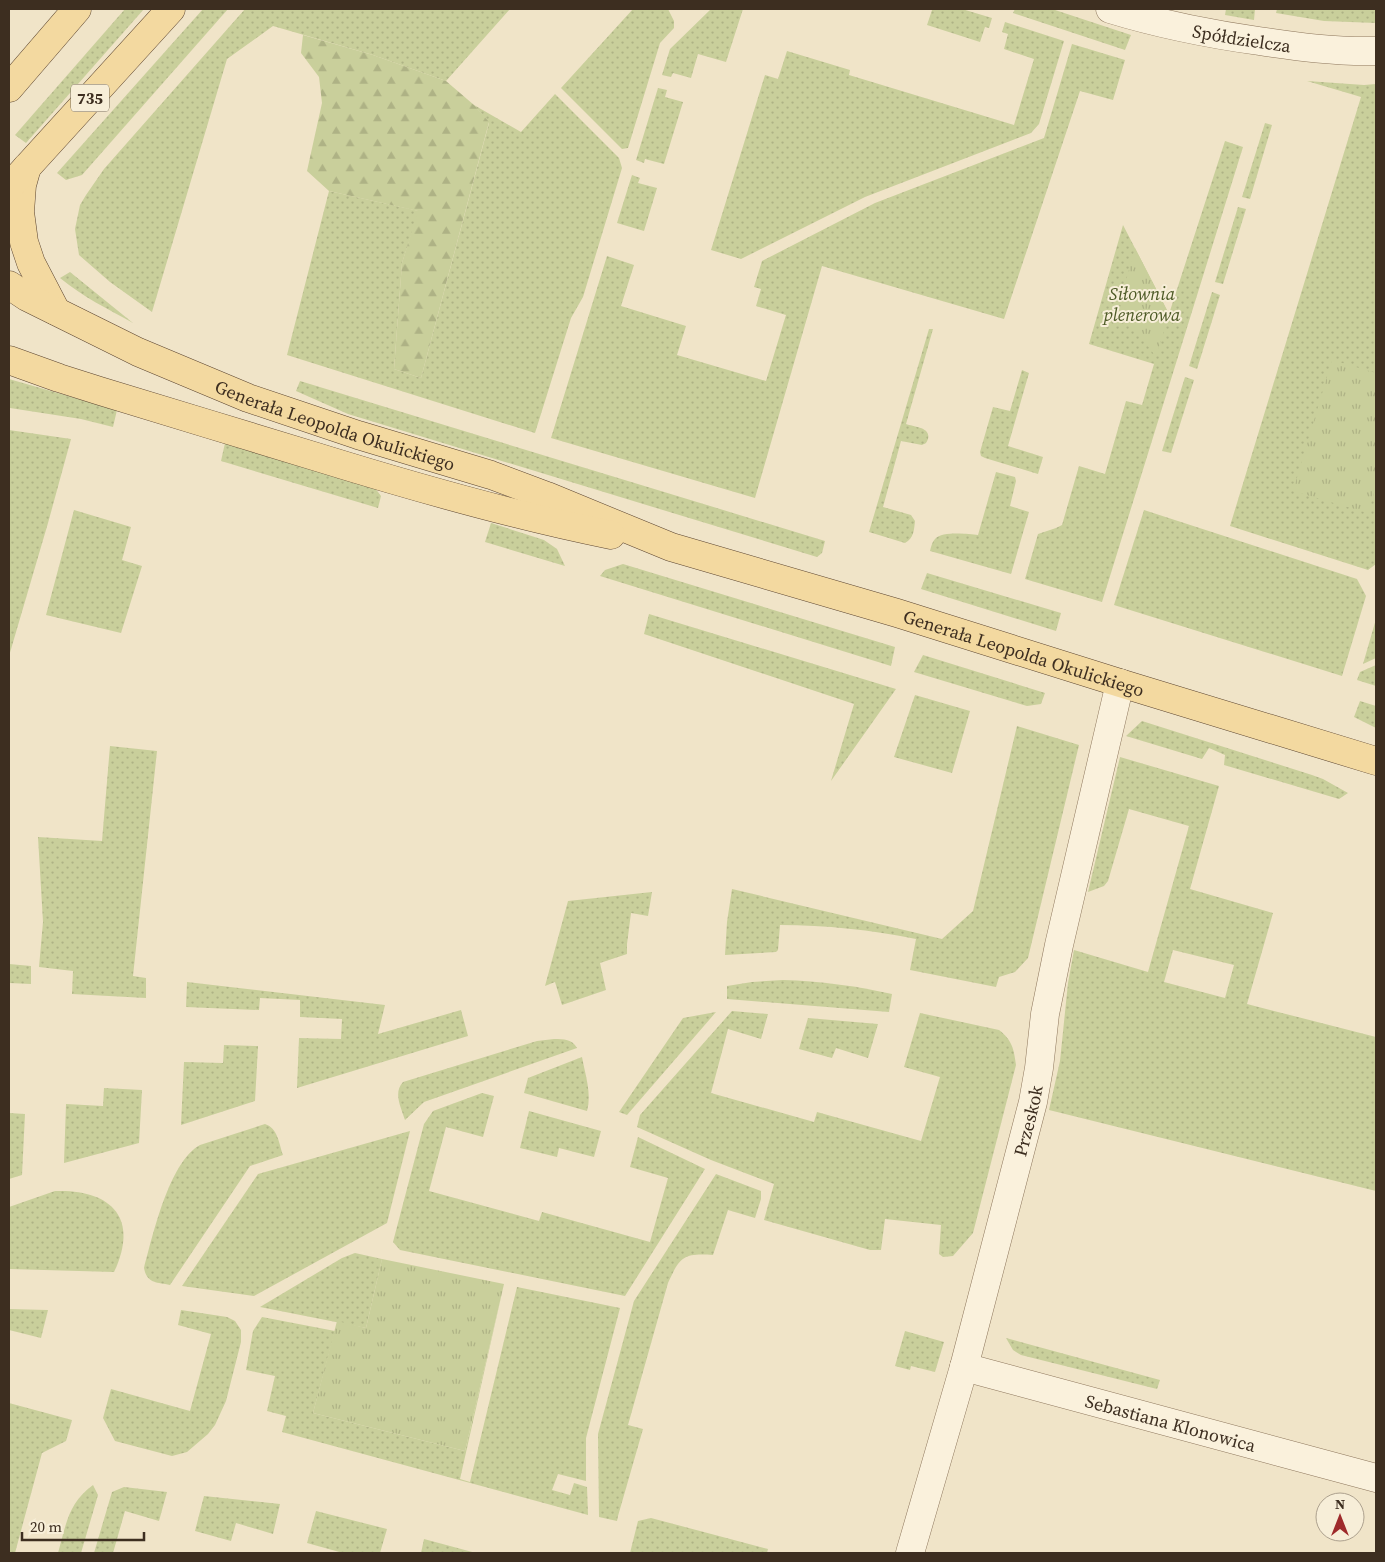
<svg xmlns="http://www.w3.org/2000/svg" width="1385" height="1562" viewBox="0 0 1385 1562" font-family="'Source Serif 4',serif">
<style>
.grass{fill:url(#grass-dots);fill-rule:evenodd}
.forest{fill:url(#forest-firs)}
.park{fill:url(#park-tufts)}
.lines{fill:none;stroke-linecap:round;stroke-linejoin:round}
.minor-casing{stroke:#8d765c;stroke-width:29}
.major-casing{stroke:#5b4430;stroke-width:29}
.minor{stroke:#faf1dc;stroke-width:28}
.major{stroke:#f3d9a0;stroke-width:28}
.labels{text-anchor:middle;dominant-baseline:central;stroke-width:4;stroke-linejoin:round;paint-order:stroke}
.shield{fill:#f7eed8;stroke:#756857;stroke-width:1}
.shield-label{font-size:16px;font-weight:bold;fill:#3d2e20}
.street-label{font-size:18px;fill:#3d2e20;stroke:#f7eed8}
.park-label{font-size:18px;font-style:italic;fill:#4d5a26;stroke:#f7eed8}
</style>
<defs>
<pattern id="grass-dots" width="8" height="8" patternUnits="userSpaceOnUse" patternTransform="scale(1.25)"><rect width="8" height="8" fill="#c9cf9b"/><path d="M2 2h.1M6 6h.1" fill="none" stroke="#aeb285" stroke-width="1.8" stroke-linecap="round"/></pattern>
<pattern id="forest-firs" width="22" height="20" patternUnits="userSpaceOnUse" patternTransform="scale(1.25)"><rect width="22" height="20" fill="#c9cf9b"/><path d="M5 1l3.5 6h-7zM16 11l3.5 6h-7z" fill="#aeb285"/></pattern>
<pattern id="park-tufts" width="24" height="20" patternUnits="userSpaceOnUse" patternTransform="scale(1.25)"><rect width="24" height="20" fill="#c9cf9b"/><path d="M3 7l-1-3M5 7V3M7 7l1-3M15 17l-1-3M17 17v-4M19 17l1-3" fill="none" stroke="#aeb285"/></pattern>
</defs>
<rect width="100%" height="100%" fill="#f0e4c8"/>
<g class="grass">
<polygon points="125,9 144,9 26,143 15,135"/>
<polygon points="203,9 228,9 82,175 66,180 57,173"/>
<polygon points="245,9 510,9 446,81 373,55 273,26 227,59 152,312 110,282 79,255 75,229 80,205 86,195 104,169"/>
<polygon points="633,9 668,9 674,21 674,28 660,43 628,148 622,149 561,88"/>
<polygon points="711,9 743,9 726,62 698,54 691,78 673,73 671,77 662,75 670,49"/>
<polygon points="930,9 962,9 992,18 989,28 985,27 980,42 927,25 932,10"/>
<polygon points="1015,9 1052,9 1131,35 1125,50 1013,13"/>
<polygon points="1226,9 1255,9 1254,20 1225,15"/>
<polygon points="1277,9 1376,9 1376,23 1324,21 1276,13"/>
<polygon points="1005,22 1064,41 1039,124 1031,133 865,197 741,259 711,250 765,75 778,79 787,51 850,70 849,75 1014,125 1034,59 1004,49 1008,34 1002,32"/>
<polygon points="1072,44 1125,60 1113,100 1080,91 1004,319 822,266 755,498 551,438 607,256 634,265 621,306 686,326 677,355 766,381 786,315 756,306 761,289 754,287 762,261 875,203 1044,138"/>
<polygon points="1307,81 1364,85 1376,84 1376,564 1368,570 1230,526 1361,97"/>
<polygon points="658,88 667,90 665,97 683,102 664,164 645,159 644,163 636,160"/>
<polygon points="555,94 619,158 622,168 583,297 571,318 535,433 287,355 329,191 419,211 402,263 394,369 421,378 489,123 474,105 521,132"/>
<polygon points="1265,123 1272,125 1250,199 1242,197"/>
<polygon points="1225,141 1243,147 1102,602 1025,579 1038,534 1056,528 1062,525 1079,466 1105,474 1126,401 1142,405 1154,364 1089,344 1123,225 1169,314"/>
<polygon points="632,175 640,178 638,183 657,188 644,231 617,223"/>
<polygon points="1238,207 1246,209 1223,284 1215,282"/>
<path d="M 70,272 L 133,323 C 108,309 83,297 60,278 Z"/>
<polygon points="1212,292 1220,295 1197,369 1189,366"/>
<path d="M 929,329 L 933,329 L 906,424 C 914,427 931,427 928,439 C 926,444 926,443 922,445 L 901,441 L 883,507 L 911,515 L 915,521 C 914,530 914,538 905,543 L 869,532 Z"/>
<polygon points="1022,370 1029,373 1008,446 1043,457 1038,474 985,458 981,456 980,452 993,407 1010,411"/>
<polygon points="1185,377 1194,380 1171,453 1162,451"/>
<polygon points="9,379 117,410 113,427 81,419 10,408 9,405"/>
<polygon points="300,381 825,541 822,553 817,557 348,414 296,391"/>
<polygon points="9,430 71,439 48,523 9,656"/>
<polygon points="225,443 375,488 381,496 378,508 221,461"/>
<path d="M 996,472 L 1015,477 L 1016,481 L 1010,506 L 1029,512 L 1011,574 L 930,551 C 931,547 932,542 935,539 C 942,531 968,534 978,535 Z"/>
<polygon points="74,510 131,527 122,560 142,566 121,633 46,615"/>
<polygon points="1144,510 1357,579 1366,596 1342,676 1114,605"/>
<polygon points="491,523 544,540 557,549 565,566 485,542"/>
<polygon points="623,564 895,647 891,666 600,576 605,570"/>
<polygon points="927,573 1061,613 1056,631 921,589"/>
<polygon points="649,614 896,689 831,781 854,704 644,634"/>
<polygon points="1376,619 1376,658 1363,664"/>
<polygon points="923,655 1045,693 1041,704 1027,706 914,672"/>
<polygon points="1376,665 1376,686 1357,680 1360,672"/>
<polygon points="915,695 970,711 952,773 894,757"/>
<polygon points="1360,701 1376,706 1376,728 1354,717"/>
<polygon points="1142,721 1312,775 1323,779 1348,793 1339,799 1224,765 1225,755 1209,748 1202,759 1126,736"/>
<path d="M 1017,726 L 1079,745 L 1028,958 L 1015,972 L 999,977 L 996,987 L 910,970 L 916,939 C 871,930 826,925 780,925 L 778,950 L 776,952 L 725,955 L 727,922 L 732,889 L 942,939 L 973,911 Z"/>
<polygon points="110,746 157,751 133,976 146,978 146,998 72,994 73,971 39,967 43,922 38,837 102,841"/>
<path d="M 1120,757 L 1219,786 L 1190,889 L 1273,913 L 1247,1004 L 1376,1037 L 1376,1191 L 1049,1110 L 1060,1061 L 1068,983 L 1074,950 L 1148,972 L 1189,826 L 1129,809 L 1108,881 L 1104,886 L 1088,892 ZM 1173,950 L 1234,965 L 1225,998 L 1164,982 Z"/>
<polygon points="652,892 648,916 631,913 627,944 627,954 600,963 606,990 562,1005 555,982 545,986 568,901"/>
<polygon points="9,964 31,966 31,984 9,983"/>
<path d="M 783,980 C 820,981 856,986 892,994 L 889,1012 L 727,999 L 727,986 L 752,982 Z"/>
<polygon points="187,982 385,1005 378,1034 461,1010 468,1036 297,1088 299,1038 341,1039 342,1019 300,1017 300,1000 260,998 259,1010 186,1007"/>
<path d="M 732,1011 L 768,1014 L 761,1039 L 728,1029 L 711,1093 L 814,1122 L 817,1112 L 921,1141 L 940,1077 L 904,1067 L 920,1013 L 999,1030 C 1012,1040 1014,1049 1016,1065 L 973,1233 L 953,1256 L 943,1257 L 939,1254 L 941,1225 L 885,1219 L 881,1250 L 870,1250 L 764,1220 L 774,1184 L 711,1160 L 637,1127 L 640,1115 Z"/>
<polygon points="716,1012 627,1115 619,1112 683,1018"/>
<polygon points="808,1018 878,1024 868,1058 836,1048 832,1058 799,1049"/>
<path d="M 554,1039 C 564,1039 572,1039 577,1048 L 424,1102 L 405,1120 C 401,1107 393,1093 403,1082 L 537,1041 Z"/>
<polygon points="224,1045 258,1046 255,1101 181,1125 184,1062 223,1063"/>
<path d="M 582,1057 C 585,1074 592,1094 587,1111 L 524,1093 L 528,1078 Z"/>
<polygon points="104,1088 142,1090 139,1143 64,1163 66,1104 103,1106"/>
<polygon points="482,1093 494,1096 483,1137 446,1127 429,1191 539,1221 542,1212 650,1242 668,1178 630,1167 638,1137 705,1169 625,1296 400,1250 393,1242 424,1124 433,1111"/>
<polygon points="529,1111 601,1131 594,1157 559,1148 557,1157 520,1148"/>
<polygon points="9,1113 25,1114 22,1175 9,1179"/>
<path d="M 265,1124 C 278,1128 279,1144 283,1155 L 250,1166 L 170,1285 C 157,1282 147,1284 144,1268 C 153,1235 169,1162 200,1145 Z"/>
<polygon points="410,1131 387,1223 254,1296 182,1286 258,1174"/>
<path d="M 716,1174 L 761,1191 L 761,1199 L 755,1218 L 728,1210 L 713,1255 C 683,1253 680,1257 668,1283 L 628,1425 L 643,1429 L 618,1516 L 617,1521 L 599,1517 L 598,1434 L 634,1301 Z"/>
<path d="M 55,1191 C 110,1189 140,1217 114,1272 L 9,1269 L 9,1207 Z"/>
<polygon points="355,1253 382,1259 366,1328 260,1307 342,1258"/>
<polygon points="504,1284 460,1479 470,1482 517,1287 620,1308 586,1438 586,1481 558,1474 552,1490 570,1495 574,1483 587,1487 588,1515 282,1432 286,1416 267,1411 275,1376 246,1370 253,1331 262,1317 335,1331 313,1413 465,1451"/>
<polygon points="9,1309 48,1310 41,1338 9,1330"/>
<polygon points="181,1310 227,1317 235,1321 241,1330 241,1342 226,1401 215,1425 208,1434 187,1452 172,1456 115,1441 103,1418 111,1389 190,1411 211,1334 178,1325"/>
<polygon points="905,1331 944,1342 935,1372 911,1366 910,1370 895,1366"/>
<polygon points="1006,1338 1160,1380 1157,1389 1021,1355 1013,1350"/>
<polygon points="9,1403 72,1420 66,1441 42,1453 15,1553 9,1553"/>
<path d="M 93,1485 L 98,1495 L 81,1553 L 58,1553 C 66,1525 68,1503 93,1485 Z"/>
<polygon points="124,1487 167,1492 159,1521 125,1511 113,1553 94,1553 112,1492"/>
<polygon points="204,1496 280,1504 273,1534 236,1523 231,1541 195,1531"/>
<polygon points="316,1511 387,1529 380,1553 343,1553 307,1543"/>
<polygon points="651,1518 768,1549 767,1553 630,1553 638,1521"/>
<polygon points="424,1539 476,1553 421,1553"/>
</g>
<polygon class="forest" points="303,35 373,55 446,81 474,105 489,122 421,378 394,369 402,263 418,211 329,191 307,171 322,103 319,77 301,53"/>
<g class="park">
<polygon points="1135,248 1169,314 1156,357 1119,306"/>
<polygon points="1332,360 1376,373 1376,486 1368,513 1293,491"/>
<polygon points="382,1259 504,1284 465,1451 313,1413 337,1321 366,1328"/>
</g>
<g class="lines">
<defs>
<g id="minor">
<path id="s1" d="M 1110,9 C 1159,24 1209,34 1259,41 C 1299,47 1336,52 1376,51"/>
<path id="s2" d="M 964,1367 L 1376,1478"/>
<path id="s3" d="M 910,1553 L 964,1367 L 1033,1102 L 1039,1068 L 1045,1014 L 1059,945 L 1120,683"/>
</g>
<g id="major">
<polyline points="9,88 77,9"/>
<polyline points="27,167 22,185 20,212 24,242 31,263 56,311"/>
<polyline points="9,187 171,9"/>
<path id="s4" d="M 9,285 L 27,297 L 138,352 L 248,398 L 358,435 L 491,475 L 547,496 L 671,547 L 897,613 L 1120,683 L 1376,761"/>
<path d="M 9,360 L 59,378 L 100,391 C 172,413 245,435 317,457 C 414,487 511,515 611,535"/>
</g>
</defs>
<use href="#minor" class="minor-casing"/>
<use href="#major" class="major-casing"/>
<use href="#minor" class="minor"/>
<use href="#major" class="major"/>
</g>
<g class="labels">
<rect class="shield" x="71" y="84.5" width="38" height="27" rx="4"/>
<g class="shield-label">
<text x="90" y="98">735</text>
</g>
<g class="street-label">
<text stroke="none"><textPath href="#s1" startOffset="135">Spółdzielcza</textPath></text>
<text stroke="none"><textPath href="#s4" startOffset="356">Generała Leopolda Okulickiego</textPath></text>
<text stroke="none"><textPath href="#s4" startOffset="1082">Generała Leopolda Okulickiego</textPath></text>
<text stroke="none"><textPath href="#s3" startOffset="448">Przeskok</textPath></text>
<text stroke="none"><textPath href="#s2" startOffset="214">Sebastiana Klonowica</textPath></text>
</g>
<g class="park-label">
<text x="1142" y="293">Siłownia<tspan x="1142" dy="21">plenerowa</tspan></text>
</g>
</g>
<rect width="1385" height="1562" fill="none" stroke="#3d2e20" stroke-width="20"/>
<g transform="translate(1340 1517)"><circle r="24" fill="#f7eed8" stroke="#ada18e"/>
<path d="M0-4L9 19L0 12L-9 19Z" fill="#9e2a2b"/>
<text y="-8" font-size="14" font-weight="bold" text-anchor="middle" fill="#3d2e20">N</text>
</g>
<path d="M22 1532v8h122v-8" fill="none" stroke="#3d2e20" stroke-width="2.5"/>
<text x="30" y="1532" font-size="15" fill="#3d2e20" stroke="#f7eed8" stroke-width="4" paint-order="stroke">20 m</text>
</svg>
